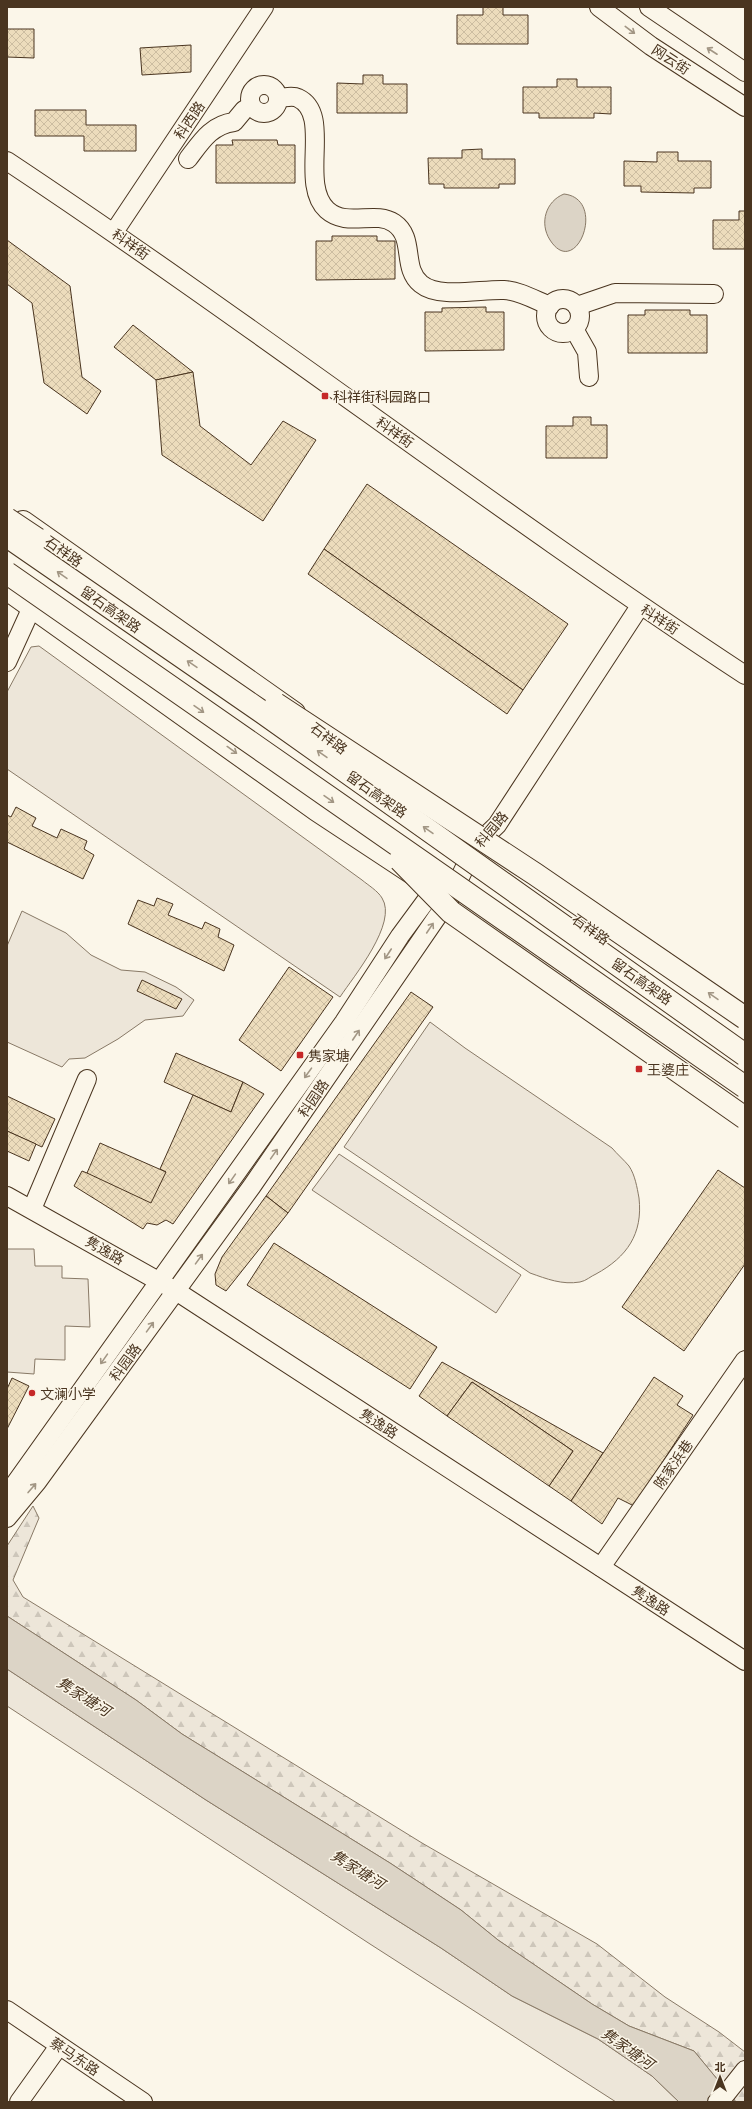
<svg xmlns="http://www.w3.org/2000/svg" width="752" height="2109" viewBox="0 0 752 2109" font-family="'Open Sans','Noto Sans SC',sans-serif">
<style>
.green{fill:#ede6d9;stroke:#887966}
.forest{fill:url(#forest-firs);stroke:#887966}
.water{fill:#dcd4c6;stroke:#887966}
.building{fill:url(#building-cross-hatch);stroke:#4a3520}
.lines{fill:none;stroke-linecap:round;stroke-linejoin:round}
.minor-casing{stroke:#4a3520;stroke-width:20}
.major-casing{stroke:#4a3520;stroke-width:24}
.minor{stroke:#fbf6e9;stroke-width:18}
.major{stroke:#fbf6e9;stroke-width:22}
.highway-bridge-casing{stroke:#4a3520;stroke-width:24;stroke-linecap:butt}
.highway-bridge{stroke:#fbf6e9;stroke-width:22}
.oneway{stroke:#a29684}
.poi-dot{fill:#c62828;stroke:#fbf6e9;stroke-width:1.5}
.labels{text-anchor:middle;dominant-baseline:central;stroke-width:3;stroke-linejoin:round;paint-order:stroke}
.street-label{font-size:14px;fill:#4a3520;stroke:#fbf6e9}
.poi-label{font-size:14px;fill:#4a3520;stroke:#fbf6e9;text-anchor:start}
.water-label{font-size:15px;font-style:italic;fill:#4a3520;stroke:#fbf6e9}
</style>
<defs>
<pattern id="forest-firs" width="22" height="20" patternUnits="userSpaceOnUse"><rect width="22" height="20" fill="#ede6d9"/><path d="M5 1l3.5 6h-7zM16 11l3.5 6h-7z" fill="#cdc6ba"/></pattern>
<pattern id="building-cross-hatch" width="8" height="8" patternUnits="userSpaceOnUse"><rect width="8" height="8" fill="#ecdcbc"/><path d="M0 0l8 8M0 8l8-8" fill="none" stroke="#ccbda1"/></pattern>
</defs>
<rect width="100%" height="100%" fill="#fbf6e9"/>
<g class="green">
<path d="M 39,646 L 362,880 C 368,885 378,891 382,898 C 398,923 354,976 340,997 L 7,769 L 7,692 L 31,647 Z"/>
<polygon points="22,911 66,933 91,955 121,970 145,972 176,987 194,1000 183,1016 145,1020 118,1039 85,1058 69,1059 62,1067 7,1042 7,946"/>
<path d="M 430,1022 L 465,1048 L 612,1148 C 617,1154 624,1160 629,1166 C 635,1175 637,1187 639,1198 C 643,1234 627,1257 596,1274 C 591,1276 586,1281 580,1282 C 562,1285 547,1279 530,1273 L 344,1147 Z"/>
<polygon points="339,1154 521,1275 496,1313 312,1190"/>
<polygon points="7,1249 34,1249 35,1266 62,1266 62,1278 88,1279 90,1327 65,1326 65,1360 35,1359 34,1374 7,1372"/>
<polygon points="7,1669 206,1800 441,1948 512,1996 598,2039 652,2076 679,2102 616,2102 370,1944 7,1706"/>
</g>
<polygon class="forest" points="33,1506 39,1518 13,1580 23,1597 422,1843 597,1944 665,1997 719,2032 745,2052 745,2102 736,2102 694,2051 629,2026 592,2004 498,1940 461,1910 390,1863 182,1734 136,1700 7,1616 7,1546"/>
<g class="water">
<path d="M 564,194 C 608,199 576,281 550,240 C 539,223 546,201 564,194 Z"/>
<polygon points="7,1616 136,1700 182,1734 390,1863 461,1910 498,1940 592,2004 629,2026 694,2051 736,2102 679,2102 652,2076 598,2039 512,1996 441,1948 206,1800 7,1669"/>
</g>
<g class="building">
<polygon points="483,7 503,7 503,15 528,15 528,44 457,44 457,15 483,15"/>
<polygon points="7,29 34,29 34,58 7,57"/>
<polygon points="191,45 191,72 142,75 140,48"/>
<polygon points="363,75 383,75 383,84 407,84 407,113 337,113 337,83 363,84"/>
<polygon points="557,79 577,79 577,87 611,87 611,114 594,113 594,118 539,118 539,113 523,113 523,87 557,87"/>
<polygon points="35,110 86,110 86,125 136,125 136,151 84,151 84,136 35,136"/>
<polygon points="232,140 277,140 278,145 295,145 295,183 216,183 216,145 233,145"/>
<polygon points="482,149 482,159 515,159 515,184 499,184 499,188 444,188 444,184 429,184 428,158 462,158 462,150"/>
<polygon points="657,152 678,152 678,161 711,161 711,188 694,188 694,193 641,192 641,186 624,186 624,161 657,162"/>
<polygon points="739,211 745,211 745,249 713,249 713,220 739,220"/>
<polygon points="332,236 377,236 377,241 395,241 395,279 316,280 316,241 332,241"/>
<polygon points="7,240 70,286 82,377 101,391 87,414 44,383 32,303 7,284"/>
<polygon points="486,307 486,312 504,312 504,350 425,351 425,312 442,312 442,308"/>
<polygon points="645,310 690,310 690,315 707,315 707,353 628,353 628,315 645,315"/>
<polygon points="133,325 193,372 156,380 114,347"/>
<polygon points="193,372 200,426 251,465 283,421 316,440 263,521 162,455 156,380"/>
<polygon points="573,417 591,417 591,425 607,425 607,458 546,458 546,426 573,426"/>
<polygon points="367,484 568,624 523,690 324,549"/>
<polygon points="324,549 523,690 507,714 308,574"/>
<polygon points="16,807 36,818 32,826 57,838 61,829 87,841 84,849 94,855 83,879 7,842 7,815 11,817"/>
<polygon points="157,898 173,904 168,915 202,929 205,922 220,929 218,937 234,945 224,971 128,924 138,900 154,906"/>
<polygon points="289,967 333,997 281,1071 239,1040"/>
<polygon points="142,980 182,999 176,1009 137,991"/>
<polygon points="411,992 433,1007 288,1213 266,1196"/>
<polygon points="176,1053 243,1082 231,1112 164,1082"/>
<polygon points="243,1082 264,1094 173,1224 166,1220 157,1225 147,1223 143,1229 74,1186 82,1171 87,1173 166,1172 160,1169 193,1095 231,1112"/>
<polygon points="7,1096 55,1119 42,1147 7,1131"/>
<polygon points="7,1131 36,1144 29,1161 7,1151"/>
<polygon points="100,1143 166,1172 151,1203 87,1173"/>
<polygon points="718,1170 745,1188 745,1264 684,1351 622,1307"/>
<polygon points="266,1196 288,1213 226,1291 216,1285 215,1274 222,1257"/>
<polygon points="274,1243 437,1347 410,1389 247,1285"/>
<polygon points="442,1362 603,1453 571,1501 549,1486 573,1451 472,1382 447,1416 419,1396"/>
<polygon points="654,1377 683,1396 677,1405 693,1415 634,1506 618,1498 602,1524 571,1501"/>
<polygon points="12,1378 29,1386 7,1429 7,1389"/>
<polygon points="472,1382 573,1451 549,1486 447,1416"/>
</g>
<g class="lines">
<defs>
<g id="minor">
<polyline points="599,7 651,46 745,107"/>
<polyline points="649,7 745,72"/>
<circle cx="264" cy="99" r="14"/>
<path d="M 278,98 C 284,98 292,95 298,98 C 333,114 298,183 327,210 C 347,228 375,210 394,223 C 416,238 401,268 421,284 C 439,299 481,289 504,290 C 520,291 535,300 550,306"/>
<path d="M 188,159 C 201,142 211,125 234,122 L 244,110 L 251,106"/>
<path d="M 7,161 C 257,327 494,510 745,675"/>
<polyline points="114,232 264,7"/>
<circle cx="563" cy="316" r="17"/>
<polyline points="577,306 615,293 714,294"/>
<polyline points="574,329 587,352 589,377"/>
<polyline points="7,662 32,607"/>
<polyline points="7,1196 176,1291 745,1661"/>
<polyline points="32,1209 87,1079"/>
<polyline points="7,1495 344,1022 400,936 439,883"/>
<polyline points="7,1518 37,1482 252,1186 450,898 475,846 497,825 640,606"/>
<polyline points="601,1567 745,1360"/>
<polyline points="7,2010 143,2102"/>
<polyline points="19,2102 59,2046"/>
<polyline points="717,2102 726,2094 745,2070"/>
</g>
<g id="major">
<polyline points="23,522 294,713"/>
<polyline points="7,589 317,810 414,874"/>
<polyline points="473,845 745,1039"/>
<polyline points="579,988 745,1103"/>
</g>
</defs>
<use href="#minor" class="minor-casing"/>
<use href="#major" class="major-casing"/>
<use href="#minor" class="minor"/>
<use href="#major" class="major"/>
<defs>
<g id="highway-bridge">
<polyline points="7,519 37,539"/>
<polyline points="7,536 262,712 745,1055"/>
<polyline points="7,573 745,1087"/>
<polyline points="276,704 535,874 745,1018"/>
<polyline points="400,860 451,912 745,1118"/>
</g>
</defs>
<use href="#highway-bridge" class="highway-bridge-casing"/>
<use href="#highway-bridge" class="highway-bridge"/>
</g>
<defs><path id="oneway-shaft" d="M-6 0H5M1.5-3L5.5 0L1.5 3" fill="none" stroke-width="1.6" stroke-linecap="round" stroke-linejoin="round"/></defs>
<g class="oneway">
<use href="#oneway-shaft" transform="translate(630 30) rotate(37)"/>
<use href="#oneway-shaft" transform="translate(712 51) rotate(-147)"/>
<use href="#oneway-shaft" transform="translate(62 575) rotate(-145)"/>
<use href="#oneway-shaft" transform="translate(192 664) rotate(-146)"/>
<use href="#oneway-shaft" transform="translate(199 709) rotate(35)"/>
<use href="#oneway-shaft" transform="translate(232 750) rotate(36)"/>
<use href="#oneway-shaft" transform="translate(322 754) rotate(-145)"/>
<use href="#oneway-shaft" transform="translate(329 799) rotate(35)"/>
<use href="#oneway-shaft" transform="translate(428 830) rotate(-145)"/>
<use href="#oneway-shaft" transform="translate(430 928) rotate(-56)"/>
<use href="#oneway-shaft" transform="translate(388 954) rotate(123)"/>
<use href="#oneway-shaft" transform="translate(713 996) rotate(-145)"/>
<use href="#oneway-shaft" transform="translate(356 1035) rotate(-56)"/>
<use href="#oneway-shaft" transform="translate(308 1073) rotate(126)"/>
<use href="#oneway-shaft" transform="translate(274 1154) rotate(-55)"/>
<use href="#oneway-shaft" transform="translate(232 1179) rotate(125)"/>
<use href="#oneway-shaft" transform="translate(199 1259) rotate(-54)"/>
<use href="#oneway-shaft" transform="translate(150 1327) rotate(-54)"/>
<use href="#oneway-shaft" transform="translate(104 1359) rotate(125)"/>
<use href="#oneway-shaft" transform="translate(32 1488) rotate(-49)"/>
</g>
<g class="poi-dot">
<rect x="321" y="392" width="8" height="8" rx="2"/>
<rect x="296" y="1051" width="8" height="8" rx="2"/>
<rect x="635" y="1065" width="8" height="8" rx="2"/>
<circle cx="32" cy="1393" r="4"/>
</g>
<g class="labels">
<g class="street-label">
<text transform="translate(671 59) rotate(33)">网云街</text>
<text transform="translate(189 120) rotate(-56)">科西路</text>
<text transform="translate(131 244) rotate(35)">科祥街</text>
<text transform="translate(395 432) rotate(35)">科祥街</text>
<text transform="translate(64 551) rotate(35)">石祥路</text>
<text transform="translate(111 609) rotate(35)">留石高架路</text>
<text transform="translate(660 619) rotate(33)">科祥街</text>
<text transform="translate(329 738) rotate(37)">石祥路</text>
<text transform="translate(377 794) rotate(35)">留石高架路</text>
<text transform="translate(491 829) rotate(-50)">科园路</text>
<text transform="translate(591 929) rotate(35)">石祥路</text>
<text transform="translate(642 981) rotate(35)">留石高架路</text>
<text transform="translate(313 1098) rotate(-56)">科园路</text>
<text transform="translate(105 1250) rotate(30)">隽逸路</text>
<text transform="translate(125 1362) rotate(-54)">科园路</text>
<text transform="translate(379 1423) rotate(33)">隽逸路</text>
<text transform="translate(673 1464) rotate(-55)">陈家浜巷</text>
<text transform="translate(651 1600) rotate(33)">隽逸路</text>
<text transform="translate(75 2056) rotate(34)">蔡马东路</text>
</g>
<g class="poi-label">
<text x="333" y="396">科祥街科园路口</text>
<text x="308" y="1055">隽家塘</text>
<text x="647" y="1069">王婆庄</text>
<text x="40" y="1393">文澜小学</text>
</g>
<g class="water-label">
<text transform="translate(84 1696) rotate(32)">隽家塘河</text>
<text transform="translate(358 1869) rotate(32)">隽家塘河</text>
<text transform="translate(628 2048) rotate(35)">隽家塘河</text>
</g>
</g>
<rect width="752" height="2109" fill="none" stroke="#4a3520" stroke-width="16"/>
<g transform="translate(720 2077)" stroke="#fbf6e9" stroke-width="3" paint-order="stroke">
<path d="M0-3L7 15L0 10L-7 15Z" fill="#4a3520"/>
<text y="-6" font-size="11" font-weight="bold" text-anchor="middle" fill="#4a3520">北</text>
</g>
</svg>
